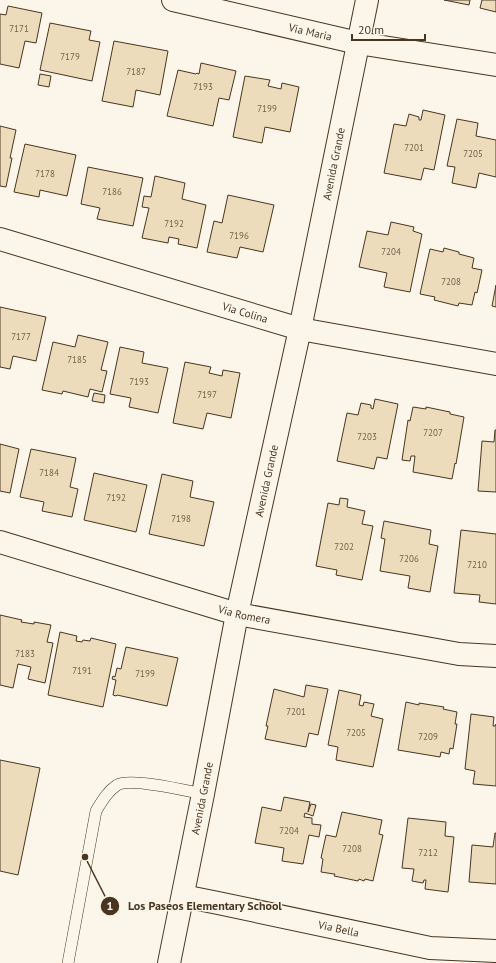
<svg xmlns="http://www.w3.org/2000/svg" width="496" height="963" viewBox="0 0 496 963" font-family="'PT Sans',sans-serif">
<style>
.building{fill:#ecdcbc;stroke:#4a3520}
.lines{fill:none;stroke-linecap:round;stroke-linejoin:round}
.lane-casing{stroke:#4a3520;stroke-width:12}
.street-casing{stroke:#4a3520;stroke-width:24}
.lane{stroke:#fbf6e9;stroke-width:11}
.street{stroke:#fbf6e9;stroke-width:22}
.labels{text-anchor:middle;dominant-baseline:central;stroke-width:3;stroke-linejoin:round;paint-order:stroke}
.number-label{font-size:9px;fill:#725f47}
.street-label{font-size:11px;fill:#4a3520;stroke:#fbf6e9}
.leader{fill:none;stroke:#4a3520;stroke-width:1.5}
.callout-dot{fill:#4a3520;stroke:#fbf6e9;stroke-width:1.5}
.mark-label{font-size:12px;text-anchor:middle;font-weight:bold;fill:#fff}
.callout-label{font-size:12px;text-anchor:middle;font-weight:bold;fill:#4a3520;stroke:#fbf6e9;stroke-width:3;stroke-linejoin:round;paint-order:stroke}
</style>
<rect width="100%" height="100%" fill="#fbf6e9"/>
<g class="building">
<polygon points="444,0 470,0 469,5"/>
<polygon points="482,0 496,0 496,12 480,8"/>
<polygon points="8,6 42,13 36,43 25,41 19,68 0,64 0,14 6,15"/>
<polygon points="50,23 91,31 89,40 100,42 92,81 40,70"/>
<polygon points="114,41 168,51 160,95 136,90 133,107 102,101"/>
<polygon points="201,63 236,71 229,100 219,98 213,126 167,116 178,70 196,74 197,73 199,74"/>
<polygon points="40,74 51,76 49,87 38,85"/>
<polygon points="245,76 270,80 268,86 281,89 282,83 299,87 290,132 265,127 262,143 233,137"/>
<polygon points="423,110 445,115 434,170 424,168 421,180 384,173 394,124 406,126 409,114 419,117 419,120 421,120"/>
<polygon points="457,119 478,123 476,136 496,140 496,177 479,173 476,188 452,183 455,167 447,166"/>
<polygon points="0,126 16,130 10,158 12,158 6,187 0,186"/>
<polygon points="25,144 76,155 67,196 40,190 39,197 14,192"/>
<polygon points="88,167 143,178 133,226 97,219 100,208 81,204"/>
<polygon points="155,176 185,183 182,199 206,205 197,248 178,244 179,239 169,237 168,243 142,238 149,208 142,207 144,196 151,197"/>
<polygon points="228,195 274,205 263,252 240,247 237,258 207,252 214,221 222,223"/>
<polygon points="391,222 414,227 413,231 422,234 410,292 384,287 387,273 359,267 367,231 388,235"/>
<polygon points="444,248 459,252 459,254 474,258 472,268 482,270 477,293 475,292 472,305 459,303 458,306 434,300 435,297 420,294 430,249 443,252"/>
<polygon points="496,285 496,307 492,306"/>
<polygon points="0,307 46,317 36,361 13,356 10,369 0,367"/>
<polygon points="78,335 108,342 101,370 107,371 102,392 90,389 88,397 63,391 62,394 42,390 53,342 75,347"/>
<polygon points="120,347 144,352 142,363 168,368 158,413 129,407 131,398 110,394"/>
<polygon points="185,362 211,367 209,373 222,376 223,370 240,373 231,418 207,413 203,429 173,423"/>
<polygon points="94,393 105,395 104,403 92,401"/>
<polygon points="375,399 398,404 387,459 377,457 374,469 337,461 347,413 358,415 361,403 371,405 371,408 373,409"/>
<polygon points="413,407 426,409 426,407 450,412 450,414 464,417 456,464 455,463 452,479 413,472 415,456 411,456 410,461 402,460 408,420 410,421"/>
<polygon points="495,430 496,430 496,492 478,491 482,441 494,442"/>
<polygon points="0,444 19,449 10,493 0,491"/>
<polygon points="31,449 76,458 70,487 78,489 72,517 42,511 44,502 20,497"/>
<polygon points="94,473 147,485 136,532 84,520"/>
<polygon points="162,474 193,481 190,497 214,502 204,546 149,534"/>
<polygon points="340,498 348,499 347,507 365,511 362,524 373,526 362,580 336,575 337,570 316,566 328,503 339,505"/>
<polygon points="384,521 431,530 429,544 438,546 430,592 408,588 410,576 380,571 385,539 381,538"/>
<polygon points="461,530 496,534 496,604 479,602 480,595 454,593"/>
<polygon points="0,615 22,620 21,622 34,624 34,622 51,625 47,642 53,643 45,683 28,679 31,667 18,664 13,688 0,685"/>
<polygon points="60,632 77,636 76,641 82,642 83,640 90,641 91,638 116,644 103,707 48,695"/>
<polygon points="126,647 178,658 167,706 117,695 116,696 113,695 116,680 112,679 113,676 115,677 117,668 121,669"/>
<polygon points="306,685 328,689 318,735 309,733 306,747 265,739 268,726 266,726 274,689 304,697"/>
<polygon points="339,690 361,695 359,705 363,706 364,702 374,704 371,716 383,719 373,767 336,760 338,747 328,745"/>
<polygon points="406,702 419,705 419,703 444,707 443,709 457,712 455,724 457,724 453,749 450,748 449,754 441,752 440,757 398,750"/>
<polygon points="471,714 494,717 493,726 495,726 496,724 496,786 473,784 475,771 465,769"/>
<polygon points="0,760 40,768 18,875 0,871"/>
<polygon points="284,797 310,802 308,812 311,804 316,805 313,816 305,813 304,817 312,818 312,824 321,825 319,837 309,835 303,864 282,861 284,848 255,843 262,807 281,811"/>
<polygon points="342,812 382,820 379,834 383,835 373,881 365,879 364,881 359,879 358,881 334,876 335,874 334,874 321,872 323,859 321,858 326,835 336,837"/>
<polygon points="408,818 446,822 445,836 454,837 448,892 425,889 426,880 424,880 423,883 412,881 414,869 402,868"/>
<polygon points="495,833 496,833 496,884 469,882 472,845 493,847"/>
</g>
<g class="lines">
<defs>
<path id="lane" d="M 68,963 L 96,811 C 102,801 107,792 117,785 C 130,777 188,791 203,794"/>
<g id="street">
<path id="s1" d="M 173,0 L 358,43 L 496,65"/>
<path id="s2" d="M 0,239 L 300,329 L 496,364"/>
<path id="s3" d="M 0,542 L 237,614 L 459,654 L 496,656"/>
<path id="s4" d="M 183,896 L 218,903 L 430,948 L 496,951"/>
<path id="s5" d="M 169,963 L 203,794 L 237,614 L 300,329 L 367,0"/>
</g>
</defs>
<use href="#lane" class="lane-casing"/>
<use href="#street" class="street-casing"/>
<use href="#lane" class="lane"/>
<use href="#street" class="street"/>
</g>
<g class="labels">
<g class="number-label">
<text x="19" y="28">7171</text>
<text x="70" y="56">7179</text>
<text x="136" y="71">7187</text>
<text x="203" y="86">7193</text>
<text x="267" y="108">7199</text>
<text x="414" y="147">7201</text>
<text x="473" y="153">7205</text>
<text x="45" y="173">7178</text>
<text x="112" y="191">7186</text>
<text x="174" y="223">7192</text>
<text x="239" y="235">7196</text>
<text x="391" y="251">7204</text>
<text x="451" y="281">7208</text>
<text x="21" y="336">7177</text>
<text x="77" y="359">7185</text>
<text x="139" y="381">7193</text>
<text x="207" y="394">7197</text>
<text x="433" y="432">7207</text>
<text x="367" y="436">7203</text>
<text x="49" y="472">7184</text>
<text x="116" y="497">7192</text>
<text x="181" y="518">7198</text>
<text x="344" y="546">7202</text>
<text x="409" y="558">7206</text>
<text x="477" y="564">7210</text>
<text x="25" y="653">7183</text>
<text x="82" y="670">7191</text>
<text x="145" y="673">7199</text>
<text x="296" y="711">7201</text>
<text x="356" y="732">7205</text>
<text x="428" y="736">7209</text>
<text x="289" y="830">7204</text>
<text x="352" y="848">7208</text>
<text x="428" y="852">7212</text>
</g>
<g class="street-label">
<text stroke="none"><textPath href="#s1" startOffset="141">Via Maria</textPath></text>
<text stroke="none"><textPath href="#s5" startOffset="816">Avenida Grande</textPath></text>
<text stroke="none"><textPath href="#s2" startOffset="256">Via Colina</textPath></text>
<text stroke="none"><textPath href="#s5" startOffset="492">Avenida Grande</textPath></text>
<text stroke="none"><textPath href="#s3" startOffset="255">Via Romera</textPath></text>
<text stroke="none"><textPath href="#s5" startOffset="168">Avenida Grande</textPath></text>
<text stroke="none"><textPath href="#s4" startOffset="159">Via Bella</textPath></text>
</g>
</g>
<path class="leader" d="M85 857L110 906"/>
<g class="callout-dot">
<circle cx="85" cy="857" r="4"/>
<circle cx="110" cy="906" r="10"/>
</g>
<g class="mark-label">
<text x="110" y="910">1</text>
</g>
<g class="callout-label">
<text x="205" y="910">Los Paseos Elementary School</text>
</g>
<path d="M352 34v6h73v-6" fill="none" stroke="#4a3520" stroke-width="2"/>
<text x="358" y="34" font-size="12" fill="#4a3520" stroke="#fbf6e9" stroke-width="3" paint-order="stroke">20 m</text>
</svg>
